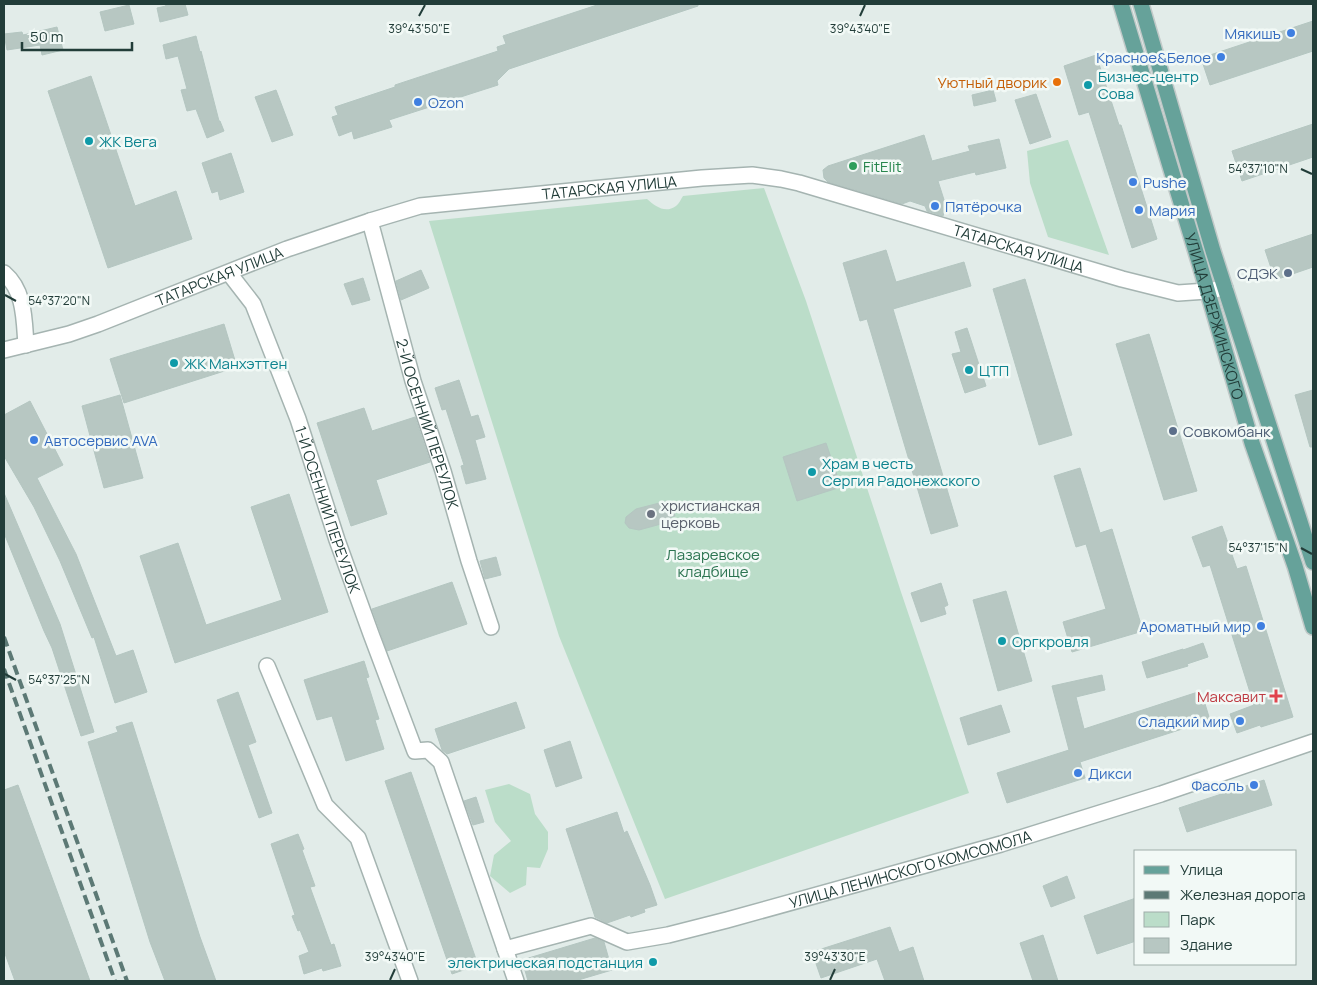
<svg xmlns="http://www.w3.org/2000/svg" width="1317" height="985" viewBox="0 0 1317 985" font-family="Manrope,sans-serif">
<style>
.green{fill:#bbddc9}
.building{fill:#b7c7c2;stroke:#b4c6c1}
.lines{fill:none;stroke-linecap:round;stroke-linejoin:round}
.minor-casing{stroke:#a5b4b1;stroke-width:18}
.major-casing{stroke:#c1c9c8;stroke-width:18}
.minor{stroke:#fff;stroke-width:15}
.major{stroke:#66a29a;stroke-width:15}
.rail{stroke:#5c7975;stroke-width:4;stroke-dasharray:10 5;stroke-linecap:butt}
.ticks{fill:none;stroke:#223d39;stroke-width:2}
.shop-dot{fill:#3f7fe0;stroke:#f2f9f6;stroke-width:2}
.food-dot{fill:#e8710a;stroke:#f2f9f6;stroke-width:2}
.culture-dot{fill:#0f9aa8;stroke:#f2f9f6;stroke-width:2}
.leisure-dot{fill:#2e9e5b;stroke:#f2f9f6;stroke-width:2}
.service-dot{fill:#5c6f8a;stroke:#f2f9f6;stroke-width:2}
.worship-dot{fill:#6b7280;stroke:#f2f9f6;stroke-width:2}
.health-dot{fill:#e0444e;stroke:#f2f9f6;stroke-width:2}
.labels{text-anchor:middle;dominant-baseline:central;stroke-width:5;stroke-linejoin:round;paint-order:stroke}
.shop-label{font-size:15px;fill:#366cbe;stroke:#f2f9f6;text-anchor:start}
.culture-label{font-size:15px;fill:#0d838f;stroke:#f2f9f6;text-anchor:start}
.food-label{font-size:15px;fill:#c56008;stroke:#f2f9f6;text-anchor:end}
.leisure-label{font-size:15px;fill:#27864d;stroke:#f2f9f6;text-anchor:start}
.street-label{font-size:15px;fill:#223d39;stroke:#f2f9f6}
.service-label{font-size:15px;fill:#4e5e75;stroke:#f2f9f6;text-anchor:end}
.worship-label{font-size:15px;fill:#5b616d;stroke:#f2f9f6;text-anchor:start}
.park-label{font-size:15px;fill:#2c7451;stroke:#f2f9f6}
.health-label{font-size:15px;fill:#be3a42;stroke:#f2f9f6;text-anchor:end}
.ticks-label{font-size:12px;text-anchor:middle;fill:#223d39;stroke:#f2f9f6;stroke-width:5;stroke-linejoin:round;paint-order:stroke}
</style>
<rect width="100%" height="100%" fill="#e2ece9"/>
<g class="green">
<polygon points="1067,140 1068,140 1109,255 1048,237 1030,183 1027,151"/>
<path d="M 764,188 L 806,301 L 901,592 L 969,793 L 665,899 L 559,636 L 429,221 L 647,199 C 655,206 665,214 676,206 C 679,204 681,199 683,196 Z"/>
<polygon points="509,784 530,794 535,814 548,832 548,849 540,868 527,867 526,885 510,893 490,876 494,855 511,841 495,822 485,790"/>
</g>
<g class="building">
<polygon points="165,4 185,4 188,15 160,22 157,8 166,6"/>
<polygon points="600,4 698,4 698,6 509,69 497,81 498,85 389,120 392,127 354,139 352,131 339,136 332,117 338,115 335,107 395,87 395,85 498,51 497,47 506,44 503,36"/>
<polygon points="129,5 134,24 105,31 100,12"/>
<polygon points="1313,21 1313,51 1210,85 1201,58"/>
<polygon points="57,27 63,50 42,55 40,45 7,50 4,34 22,32 23,35"/>
<polygon points="196,36 200,52 201,51 219,121 220,121 224,131 207,138 196,109 187,111 181,90 187,89 178,56 166,59 163,45"/>
<polygon points="1096,55 1119,125 1121,125 1157,239 1132,248 1089,112 1079,115 1064,66"/>
<polygon points="91,76 135,206 176,191 192,239 108,268 48,91"/>
<polygon points="276,90 293,135 272,142 255,97"/>
<polygon points="993,90 996,101 974,106 972,95"/>
<polygon points="1036,94 1051,137 1030,144 1015,100"/>
<polygon points="1313,124 1313,157 1242,181 1232,151"/>
<polygon points="924,135 932,161 970,151 968,146 999,139 1006,168 976,175 975,172 938,181 946,206 943,216 927,211 925,206 910,201 902,204 828,182 824,178 823,170 828,166"/>
<polygon points="231,153 244,192 220,200 218,191 212,193 202,163"/>
<polygon points="1313,234 1313,267 1275,280 1265,250"/>
<polygon points="886,250 896,282 964,262 971,286 893,309 958,526 931,534 867,319 860,321 843,263"/>
<polygon points="421,270 429,288 401,300 396,281"/>
<polygon points="363,278 370,300 352,305 344,284"/>
<polygon points="1025,279 1072,435 1039,445 993,289"/>
<polygon points="224,324 237,367 124,403 110,359"/>
<polygon points="967,328 986,386 965,393 952,354 961,352 955,332"/>
<polygon points="1149,334 1197,491 1164,500 1116,344"/>
<polygon points="459,380 471,417 478,415 485,437 475,440 486,479 466,484 461,466 464,465 446,409 442,410 435,388"/>
<polygon points="1313,390 1313,447 1310,447 1295,395"/>
<polygon points="120,395 143,478 104,488 82,406"/>
<polygon points="30,401 63,465 37,478 76,554 116,656 133,650 147,692 115,703 94,637 92,638 60,561 34,507 4,456 4,415"/>
<polygon points="364,408 372,431 415,417 430,462 376,480 387,514 351,526 317,423"/>
<polygon points="826,443 841,487 797,501 783,457"/>
<polygon points="1080,468 1100,533 1112,529 1143,631 1072,652 1063,622 1106,609 1086,544 1076,547 1054,476"/>
<polygon points="4,493 60,624 94,732 81,736 52,648 44,631 4,533"/>
<polygon points="289,494 328,612 175,663 140,556 178,543 206,625 282,600 251,507"/>
<polygon points="667,501 668,505 672,505 675,516 671,517 672,521 639,530 629,528 625,523 626,517 636,509"/>
<polygon points="1222,526 1237,569 1246,566 1293,717 1261,727 1260,725 1237,733 1230,714 1254,705 1210,565 1203,567 1192,537"/>
<polygon points="496,557 501,575 485,579 480,561"/>
<polygon points="452,582 467,624 387,651 372,609"/>
<polygon points="941,583 948,605 944,607 946,614 921,622 911,593"/>
<polygon points="1006,591 1032,681 998,691 973,600"/>
<polygon points="1203,643 1208,657 1187,664 1188,666 1147,678 1142,662 1183,649 1183,650"/>
<polygon points="364,661 369,677 366,678 379,719 375,720 384,749 346,761 332,716 317,720 304,680"/>
<polygon points="1102,675 1105,690 1076,697 1084,729 1201,691 1210,720 1080,762 1085,778 1007,803 997,773 1069,750 1052,686"/>
<polygon points="238,692 256,742 248,745 272,813 259,818 217,700"/>
<polygon points="516,702 525,728 447,754 442,750 435,729"/>
<polygon points="1001,705 1010,732 968,745 960,718"/>
<polygon points="132,722 200,937 216,981 165,981 150,942 88,742 118,732 116,727"/>
<polygon points="570,741 582,778 556,787 544,750"/>
<polygon points="411,772 478,965 452,974 385,781"/>
<polygon points="1264,780 1272,805 1187,832 1179,808"/>
<polygon points="18,785 90,981 15,981 4,951 4,790"/>
<polygon points="476,797 484,822 473,825 464,801"/>
<polygon points="617,812 624,833 627,831 650,885 657,905 644,909 645,912 631,917 630,915 607,923 595,917 566,829"/>
<polygon points="298,834 304,849 302,850 315,886 310,887 331,945 334,944 341,966 323,971 322,968 304,974 299,956 309,952 300,930 298,931 292,916 295,915 271,844"/>
<polygon points="1067,876 1075,898 1051,907 1043,886"/>
<polygon points="1136,898 1136,941 1097,954 1084,916"/>
<polygon points="890,927 899,952 913,947 924,981 885,981 877,959 821,978 812,952"/>
<polygon points="1043,935 1058,981 1033,981 1020,943"/>
<polygon points="595,938 604,942 612,970 575,981 528,981 522,960"/>
</g>
<g class="lines">
<defs>
<g id="minor">
<path id="s1" d="M 370,221 L 413,381 L 443,471 L 469,561 L 491,627"/>
<path d="M 4,273 C 25,291 24,319 26,345"/>
<path id="s2" d="M 229,273 L 253,304 L 298,419 L 337,540 L 371,634 L 415,751 L 428,750 L 441,762 L 516,981"/>
<path id="s3" d="M 4,350 L 69,334 L 98,324 L 287,249 L 370,221 L 420,206 L 702,178 L 752,175 L 781,179 L 799,183 L 1122,279 L 1178,293 L 1207,291 L 1225,288"/>
<polyline points="267,666 325,805 358,838 410,981"/>
<path id="s4" d="M 505,949 L 591,926 L 627,942 L 668,935 L 727,920 L 1001,844 L 1161,794 L 1313,742"/>
</g>
<g id="major">
<path id="s5" d="M 1121,4 L 1199,262 L 1252,443 L 1295,566 L 1313,627"/>
<polyline points="1141,4 1213,251 1313,562"/>
</g>
</defs>
<use href="#minor" class="minor-casing"/>
<use href="#major" class="major-casing"/>
<use href="#minor" class="minor"/>
<use href="#major" class="major"/>
<g class="rail">
<polyline points="4,637 127,981"/>
<polyline points="4,669 115,981"/>
</g>
</g>
<path class="ticks" d="M 419,16 L 425,5M 860,16 L 865,5M 1301,169 L 1312,174M 5,295 L 16,301M 1301,548 L 1312,554M 5,674 L 16,680M 390,980 L 395,969M 830,980 L 835,969"/>
<g class="shop-dot">
<circle cx="1291" cy="33" r="5"/>
<circle cx="1221" cy="57" r="5"/>
<circle cx="418" cy="102" r="5"/>
<circle cx="1133" cy="182" r="5"/>
<circle cx="935" cy="206" r="5"/>
<circle cx="1139" cy="210" r="5"/>
<circle cx="34" cy="440" r="5"/>
<circle cx="1261" cy="626" r="5"/>
<circle cx="1240" cy="721" r="5"/>
<circle cx="1078" cy="773" r="5"/>
<circle cx="1254" cy="785" r="5"/>
</g>
<circle class="food-dot" cx="1057" cy="82" r="5"/>
<g class="culture-dot">
<circle cx="1088" cy="85" r="5"/>
<circle cx="89" cy="141" r="5"/>
<circle cx="174" cy="363" r="5"/>
<circle cx="969" cy="370" r="5"/>
<circle cx="812" cy="472" r="5"/>
<circle cx="1002" cy="641" r="5"/>
<circle cx="653" cy="962" r="5"/>
</g>
<circle class="leisure-dot" cx="853" cy="166" r="5"/>
<g class="service-dot">
<circle cx="1288" cy="273" r="5"/>
<circle cx="1173" cy="431" r="5"/>
</g>
<circle class="worship-dot" cx="651" cy="514" r="5"/>
<path class="health-dot" d="M1273.5 688.5h5v5h5v5h-5v5h-5v-5h-5v-5h5z"/>
<g class="labels">
<g class="shop-label">
<text x="1281" y="33" text-anchor="end">Мякишъ</text>
<text x="1211" y="57" text-anchor="end">Красное&amp;Белое</text>
<text x="428" y="102">Ozon</text>
<text x="1143" y="182">Pushe</text>
<text x="945" y="206">Пятёрочка</text>
<text x="1149" y="210">Мария</text>
<text x="44" y="440">Автосервис AVA</text>
<text x="1251" y="626" text-anchor="end">Ароматный мир</text>
<text x="1230" y="721" text-anchor="end">Сладкий мир</text>
<text x="1088" y="773">Дикси</text>
<text x="1244" y="785" text-anchor="end">Фасоль</text>
</g>
<g class="culture-label">
<text x="1098" y="76">Бизнес-центр<tspan x="1098" dy="17">Сова</tspan></text>
<text x="99" y="141">ЖК Вега</text>
<text x="184" y="363">ЖК Манхэттен</text>
<text x="979" y="370">ЦТП</text>
<text x="822" y="463">Храм в честь<tspan x="822" dy="17">Сергия Радонежского</tspan></text>
<text x="1012" y="641">Оргкровля</text>
<text x="643" y="962" text-anchor="end">электрическая подстанция</text>
</g>
<g class="food-label">
<text x="1047" y="82">Уютный дворик</text>
</g>
<g class="leisure-label">
<text x="863" y="166">FitElit</text>
</g>
<g class="street-label">
<text stroke="none"><textPath href="#s3" startOffset="631">ТАТАРСКАЯ УЛИЦА</textPath></text>
<text stroke="none"><textPath href="#s3" startOffset="1051">ТАТАРСКАЯ УЛИЦА</textPath></text>
<text stroke="none"><textPath href="#s3" startOffset="228">ТАТАРСКАЯ УЛИЦА</textPath></text>
<text stroke="none"><textPath href="#s5" startOffset="326">УЛИЦА ДЗЕРЖИНСКОГО</textPath></text>
<text stroke="none"><textPath href="#s1" startOffset="211">2-Й ОСЕННИЙ ПЕРЕУЛОК</textPath></text>
<text stroke="none"><textPath href="#s2" startOffset="258">1-Й ОСЕННИЙ ПЕРЕУЛОК</textPath></text>
<text stroke="none"><textPath href="#s4" startOffset="421">УЛИЦА ЛЕНИНСКОГО КОМСОМОЛА</textPath></text>
</g>
<g class="service-label">
<text x="1278" y="273">СДЭК</text>
<text x="1183" y="431" text-anchor="start">Совкомбанк</text>
</g>
<g class="worship-label">
<text x="661" y="505">христианская<tspan x="661" dy="17">церковь</tspan></text>
</g>
<g class="park-label">
<text x="713" y="554">Лазаревское<tspan x="713" dy="17">кладбище</tspan></text>
</g>
<g class="health-label">
<text x="1266" y="696">Максавит</text>
</g>
</g>
<g class="ticks-label">
<text x="419" y="33">39°43'50"E</text>
<text x="860" y="33">39°43'40"E</text>
<text x="1258" y="173">54°37'10"N</text>
<text x="59" y="305">54°37'20"N</text>
<text x="1258" y="552">54°37'15"N</text>
<text x="59" y="684">54°37'25"N</text>
<text x="395" y="961">39°43'40"E</text>
<text x="835" y="961">39°43'30"E</text>
</g>
<rect width="1317" height="985" fill="none" stroke="#223d39" stroke-width="10"/>
<rect x="1134" y="850" width="162" height="115" fill="#f2f9f6" stroke="#9faeaa"/>
<rect x="1144" y="866" width="25" height="8" fill="#66a29a" stroke="#9faeaa"/>
<text x="1180" y="875" font-size="15" fill="#223d39">Улица</text>
<rect x="1144" y="891" width="25" height="8" fill="#5c7975" stroke="#9faeaa"/>
<text x="1180" y="900" font-size="15" fill="#223d39">Железная дорога</text>
<rect x="1144" y="912" width="25" height="15" fill="#bbddc9" stroke="#9faeaa"/>
<text x="1180" y="925" font-size="15" fill="#223d39">Парк</text>
<rect x="1144" y="938" width="25" height="15" fill="#b7c7c2" stroke="#9faeaa"/>
<text x="1180" y="950" font-size="15" fill="#223d39">Здание</text>
<path d="M22 42v8h110v-8" fill="none" stroke="#223d39" stroke-width="2.5"/>
<text x="30" y="42" font-size="15" fill="#223d39" stroke="#f2f9f6" stroke-width="4" paint-order="stroke">50 m</text>
</svg>
